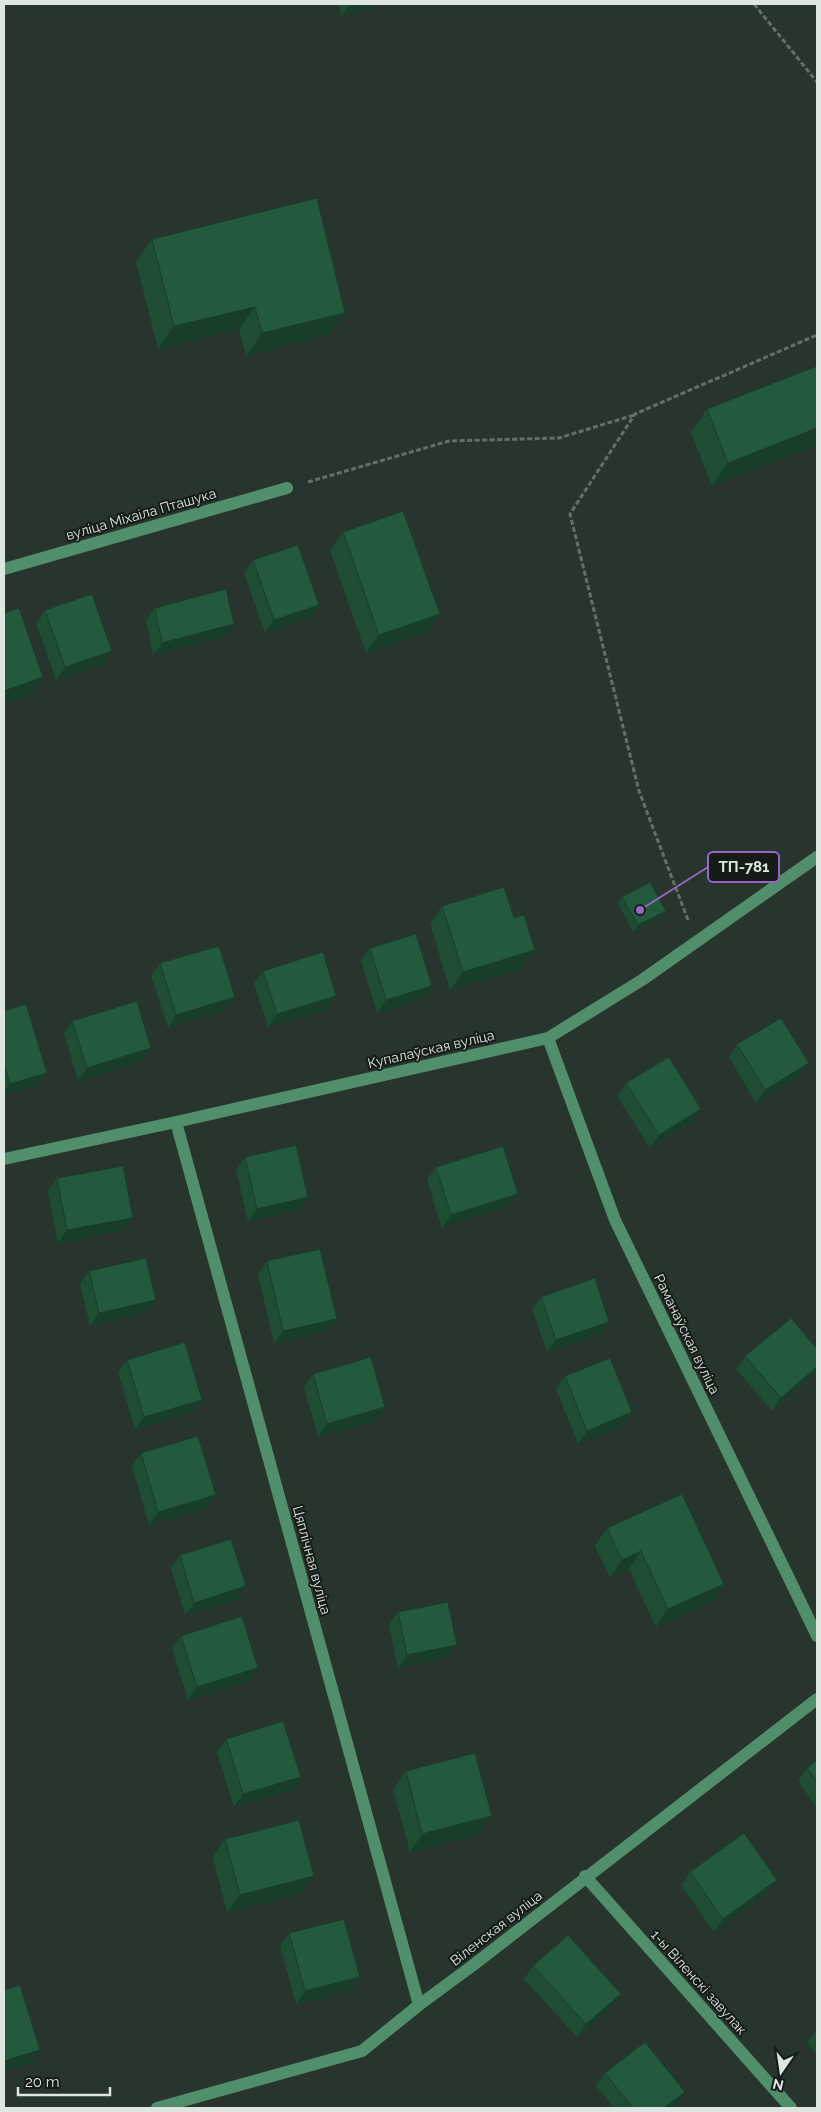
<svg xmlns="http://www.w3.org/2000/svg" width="821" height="2112" viewBox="0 0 821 2112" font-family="Raleway,sans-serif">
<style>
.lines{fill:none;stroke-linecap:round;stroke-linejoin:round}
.path{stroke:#646f68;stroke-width:3;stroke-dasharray:5 2.5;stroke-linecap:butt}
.minor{stroke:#518e6b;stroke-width:12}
.wall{fill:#1e4d34}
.shaded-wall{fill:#183e2a}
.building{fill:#23593c;stroke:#183e2a}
.labels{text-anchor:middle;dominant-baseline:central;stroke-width:4;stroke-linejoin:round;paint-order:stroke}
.street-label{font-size:14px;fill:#dee6e0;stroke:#151b17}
.leader{fill:none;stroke:#9964c9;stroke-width:2}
.callout-dot{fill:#9964c9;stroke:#151b17;stroke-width:2}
.callout{fill:#151b17;stroke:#9964c9;stroke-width:2}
.callout-label{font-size:15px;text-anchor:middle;font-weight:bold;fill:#dee6e0}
</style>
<rect width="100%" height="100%" fill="#28352d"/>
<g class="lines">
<g class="path">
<polyline points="754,4 817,82"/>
<polyline points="308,482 449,441 559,438 634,415"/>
<polyline points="688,920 639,791 570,514 635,414 817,335"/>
</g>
<g class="minor">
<polyline points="4,569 287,488"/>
<polyline points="548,1038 615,1220 817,1636"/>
<polyline points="176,1122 419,2005"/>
<polyline points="4,1159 176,1122 548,1038 642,980 817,857"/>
<polyline points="585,1876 791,2108"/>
<polyline points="157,2108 362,2051 419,2005 472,1966 817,1699"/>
</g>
</g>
<g class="wall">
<polygon points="338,4 385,4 342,16"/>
<polygon points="152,239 329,335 246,356 239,329 158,349 136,262"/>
<polygon points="817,366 712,486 691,432 707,409"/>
<polygon points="343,532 440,614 427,632 366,653 330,550"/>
<polygon points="253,560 319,605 310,618 265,633 244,573"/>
<polygon points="155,608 225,637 153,655 146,620"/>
<polygon points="45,610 103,664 56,680 36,623"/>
<polygon points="622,897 666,911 661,917 633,932 618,903"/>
<polygon points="442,906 514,918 535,950 522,968 450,990 430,924"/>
<polygon points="370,948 432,986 423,999 377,1013 361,961"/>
<polygon points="160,963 235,997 226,1010 168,1028 151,976"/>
<polygon points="263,971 327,1009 268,1027 254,983"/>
<polygon points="4,1011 38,1086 4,1096"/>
<polygon points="72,1021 151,1048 143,1061 78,1081 64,1033"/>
<polygon points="737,1044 800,1076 756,1103 729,1057"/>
<polygon points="626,1083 692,1122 650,1148 617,1096"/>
<polygon points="245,1157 299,1210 248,1222 236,1170"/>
<polygon points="436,1167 509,1206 442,1228 427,1180"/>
<polygon points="57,1178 124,1230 58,1243 48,1191"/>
<polygon points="267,1261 337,1319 328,1331 274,1344 258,1274"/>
<polygon points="89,1271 156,1300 147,1312 90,1326 80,1284"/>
<polygon points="541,1297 600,1335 547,1352 532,1309"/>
<polygon points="817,1349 772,1411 736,1369 745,1356"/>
<polygon points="127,1360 193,1412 135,1429 118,1372"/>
<polygon points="313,1374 385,1407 376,1420 318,1437 304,1387"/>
<polygon points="565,1376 632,1412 623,1425 578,1444 556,1389"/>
<polygon points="141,1453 216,1495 207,1508 149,1525 132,1466"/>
<polygon points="607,1528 724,1584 711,1602 656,1627 629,1569 610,1578 595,1546"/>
<polygon points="180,1555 237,1599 185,1615 171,1568"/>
<polygon points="398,1612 448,1658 398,1668 389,1625"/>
<polygon points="181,1636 249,1681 188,1700 172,1648"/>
<polygon points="226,1739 292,1790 234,1807 217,1752"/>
<polygon points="817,1760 817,1808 798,1781 807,1768"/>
<polygon points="406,1771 479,1834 410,1852 393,1789"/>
<polygon points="225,1839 314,1876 301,1894 227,1913 213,1857"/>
<polygon points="690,1872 768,1892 714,1932 681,1885"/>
<polygon points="289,1933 360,1977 351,1990 296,2004 280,1946"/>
<polygon points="533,1966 612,2006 577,2037 524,1979"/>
<polygon points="817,2028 817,2055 807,2042"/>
<polygon points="605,2073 685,2092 676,2105 672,2108 614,2108 596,2086"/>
</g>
<g class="shaded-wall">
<polygon points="350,4 385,4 342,16"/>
<polygon points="255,307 239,329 158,349 174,326"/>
<polygon points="345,313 329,335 246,356 262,333"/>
<polygon points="817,428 817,445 712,486 728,463"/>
<polygon points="319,605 310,618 265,633 274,620"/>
<polygon points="440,614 427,632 366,653 379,635"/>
<polygon points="234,624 225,637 153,655 162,643"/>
<polygon points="112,651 103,664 56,680 65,667"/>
<polygon points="43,677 31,695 4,705 4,691"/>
<polygon points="666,911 661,917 633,932 638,925"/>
<polygon points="535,950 522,968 450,990 463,972"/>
<polygon points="432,986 423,999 377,1013 386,1000"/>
<polygon points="336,996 327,1009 268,1027 277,1014"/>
<polygon points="235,997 226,1010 168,1028 176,1015"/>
<polygon points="151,1048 143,1061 78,1081 87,1068"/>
<polygon points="809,1063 800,1076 756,1103 765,1090"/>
<polygon points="47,1073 38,1086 4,1096 4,1092 10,1084"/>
<polygon points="701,1109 692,1122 650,1148 659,1135"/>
<polygon points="518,1194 509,1206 442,1228 451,1215"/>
<polygon points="308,1197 299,1210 248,1222 257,1209"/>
<polygon points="133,1218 124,1230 58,1243 67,1230"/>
<polygon points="156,1300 147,1312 90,1326 99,1313"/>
<polygon points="337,1319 328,1331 274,1344 283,1331"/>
<polygon points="609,1322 600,1335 547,1352 556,1340"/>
<polygon points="817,1367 817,1372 772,1411 781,1398"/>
<polygon points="202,1400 193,1412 135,1429 144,1417"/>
<polygon points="385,1407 376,1420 318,1437 327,1424"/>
<polygon points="632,1412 623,1425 578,1444 587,1431"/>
<polygon points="216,1495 207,1508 149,1525 158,1512"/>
<polygon points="641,1551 629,1569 610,1578 622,1560"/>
<polygon points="724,1584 711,1602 656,1627 668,1609"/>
<polygon points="246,1586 237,1599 185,1615 194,1603"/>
<polygon points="457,1645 448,1658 398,1668 407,1655"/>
<polygon points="258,1668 249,1681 188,1700 197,1687"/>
<polygon points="301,1777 292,1790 234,1807 243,1794"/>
<polygon points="492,1816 479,1834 410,1852 422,1834"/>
<polygon points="314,1876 301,1894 227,1913 240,1895"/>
<polygon points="777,1880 768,1892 714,1932 723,1919"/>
<polygon points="360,1977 351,1990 296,2004 305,1991"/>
<polygon points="621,1994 612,2006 577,2037 586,2024"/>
<polygon points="40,2050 31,2063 4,2071 4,2061"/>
<polygon points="685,2092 676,2105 672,2108 664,2108"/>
</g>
<g class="building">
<polygon points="317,198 345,313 262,333 255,307 174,326 152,239"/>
<polygon points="817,366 817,428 728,463 707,409"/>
<polygon points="403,511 440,614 379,635 343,532"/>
<polygon points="298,545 319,605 274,620 253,560"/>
<polygon points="226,589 234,624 162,643 155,608"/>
<polygon points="92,594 112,651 65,667 45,610"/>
<polygon points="19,608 43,677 4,691 4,613"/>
<polygon points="650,882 666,911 638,925 622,897"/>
<polygon points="504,887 514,918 524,915 535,950 463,972 442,906"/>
<polygon points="416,934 432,986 386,1000 370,948"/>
<polygon points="219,946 235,997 176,1015 160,963"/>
<polygon points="323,952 336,996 277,1014 263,971"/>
<polygon points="137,1001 151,1048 87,1068 72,1021"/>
<polygon points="26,1004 47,1073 10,1084 4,1064 4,1011"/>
<polygon points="781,1018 809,1063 765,1090 737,1044"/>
<polygon points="669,1057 701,1109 659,1135 626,1083"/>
<polygon points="296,1145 308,1197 257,1209 245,1157"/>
<polygon points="503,1146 518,1194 451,1215 436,1167"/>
<polygon points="123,1166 133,1218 67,1230 57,1178"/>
<polygon points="320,1249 337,1319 283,1331 267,1261"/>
<polygon points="146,1258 156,1300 99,1313 89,1271"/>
<polygon points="595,1278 609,1322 556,1340 541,1297"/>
<polygon points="791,1318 817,1349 817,1367 781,1398 745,1356"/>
<polygon points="185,1342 202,1400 144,1417 127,1360"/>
<polygon points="371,1357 385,1407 327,1424 313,1374"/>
<polygon points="610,1358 632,1412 587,1431 565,1376"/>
<polygon points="198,1436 216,1495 158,1512 141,1453"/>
<polygon points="682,1494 724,1584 668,1609 641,1551 622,1560 607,1528"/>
<polygon points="231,1539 246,1586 194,1603 180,1555"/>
<polygon points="448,1602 457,1645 407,1655 398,1612"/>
<polygon points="242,1616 258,1668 197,1687 181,1636"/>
<polygon points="283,1721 301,1777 243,1794 226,1739"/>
<polygon points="475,1753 492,1816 422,1834 406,1771"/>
<polygon points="817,1760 817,1782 807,1768"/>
<polygon points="299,1820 314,1876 240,1895 225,1839"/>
<polygon points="744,1833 777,1880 723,1919 690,1872"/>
<polygon points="344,1919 360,1977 305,1991 289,1933"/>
<polygon points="568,1935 621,1994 586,2024 533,1966"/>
<polygon points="20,1985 40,2050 4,2061 4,1990"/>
<polygon points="645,2042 685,2092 664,2108 633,2108 605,2073"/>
</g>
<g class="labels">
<g class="street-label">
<text transform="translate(141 514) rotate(-16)">вуліца Міхаіла Пташука</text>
<text transform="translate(431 1049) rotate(-13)">Купалаўская вуліца</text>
<text transform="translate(687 1334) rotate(64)">Раманаўская вуліца</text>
<text transform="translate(312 1560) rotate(75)">Цяплічная вуліца</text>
<text transform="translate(496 1928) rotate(-38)">Віленская вуліца</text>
<text transform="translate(699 1982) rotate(48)">1-ы Віленскі завулак</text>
</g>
</g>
<path class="leader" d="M640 910L708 867"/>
<circle class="callout-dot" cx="640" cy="910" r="5"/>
<rect class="callout" x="708" y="852" width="71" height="30" rx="5"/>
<g class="callout-label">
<text x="744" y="872">ТП-781</text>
</g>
<rect width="821" height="2112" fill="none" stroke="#dee6e0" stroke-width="10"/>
<g transform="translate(781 2072) rotate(193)" stroke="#151b17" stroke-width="4" paint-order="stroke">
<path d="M0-4L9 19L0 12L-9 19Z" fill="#dee6e0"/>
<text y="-8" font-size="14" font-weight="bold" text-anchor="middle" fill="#dee6e0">N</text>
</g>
<path d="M18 2087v8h92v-8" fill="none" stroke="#dee6e0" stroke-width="2.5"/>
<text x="25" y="2087" font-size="15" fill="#dee6e0" stroke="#151b17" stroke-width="4" paint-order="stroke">20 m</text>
</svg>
